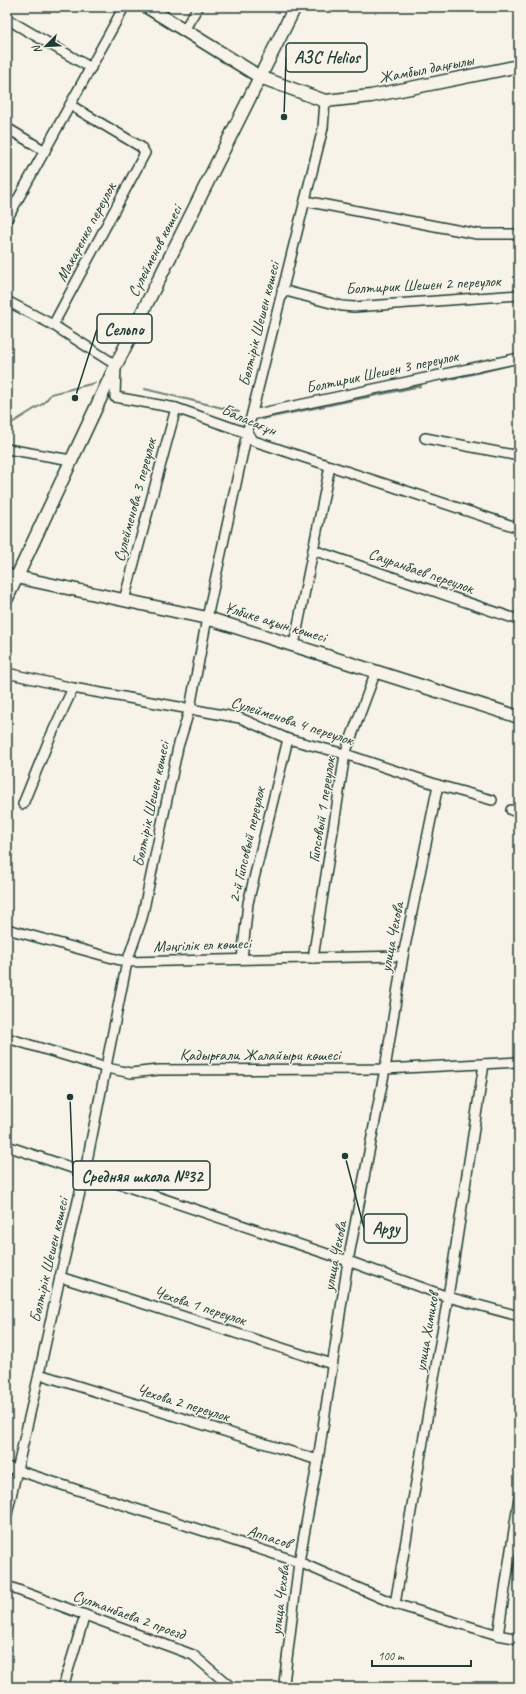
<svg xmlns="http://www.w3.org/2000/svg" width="526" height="1694" viewBox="0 0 526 1694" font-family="Caveat,sans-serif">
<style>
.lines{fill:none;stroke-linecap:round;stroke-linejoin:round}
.stream{stroke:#6f8077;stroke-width:2}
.minor-casing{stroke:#1f3d34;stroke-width:12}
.major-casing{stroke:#1f3d34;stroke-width:15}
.minor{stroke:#f7f3e8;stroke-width:9}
.major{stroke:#f7f3e8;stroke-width:12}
.labels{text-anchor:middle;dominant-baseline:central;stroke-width:3;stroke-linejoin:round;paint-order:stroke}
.street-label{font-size:16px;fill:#1f3d34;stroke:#f7f3e8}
.leader{fill:none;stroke:#1f3d34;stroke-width:1.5}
.callout-dot{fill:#1f3d34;stroke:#f7f3e8;stroke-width:1.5}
.callout{fill:#f7f3e8;stroke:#1f3d34;stroke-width:1.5}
.callout-label{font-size:17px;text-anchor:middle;font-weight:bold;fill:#1f3d34}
</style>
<rect width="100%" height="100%" fill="#f7f3e8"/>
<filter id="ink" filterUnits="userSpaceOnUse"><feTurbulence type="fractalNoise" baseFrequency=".025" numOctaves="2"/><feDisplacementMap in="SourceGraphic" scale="8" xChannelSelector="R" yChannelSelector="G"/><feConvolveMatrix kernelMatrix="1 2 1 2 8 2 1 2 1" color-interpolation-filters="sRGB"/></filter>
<g filter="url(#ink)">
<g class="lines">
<g class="stream">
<polyline points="443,381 519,363"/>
<polyline points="145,389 239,412"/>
<polyline points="262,419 421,386"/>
<polyline points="7,426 44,403 51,394 95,383"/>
</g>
<defs>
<g id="minor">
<polyline points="7,19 91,68"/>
<polyline points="184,30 198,7"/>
<polyline points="7,128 45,151"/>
<polyline points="305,201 477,234 519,234"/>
<polyline points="7,219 124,7"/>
<polyline points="282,290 342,306 354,307 519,295"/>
<polyline points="7,301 53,325 116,365 115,397 176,408 247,433 254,441 519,528"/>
<polyline points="53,325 145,153 141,147 70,105"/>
<polyline points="252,415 519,358"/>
<polyline points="425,438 519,456"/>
<polyline points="7,449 71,460"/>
<polyline points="313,550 519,620"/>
<polyline points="7,573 16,577"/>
<polyline points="124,600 176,408"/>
<polyline points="294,645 330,466"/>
<polyline points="7,673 73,688 240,718 288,739 345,754 438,785 492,800"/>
<polyline points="23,804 49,740 73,688"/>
<polyline points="511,810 519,813"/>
<polyline points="7,929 127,962 403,956"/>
<polyline points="313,958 345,754 376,671"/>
<polyline points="242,959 248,903 288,739"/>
<polyline points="7,1038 107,1068 131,1073 158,1070 385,1069 519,1062"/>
<polyline points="7,1146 348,1261 448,1297 519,1316"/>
<polyline points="60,1277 332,1364"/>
<polyline points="39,1374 318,1460"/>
<polyline points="7,1467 299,1562 395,1604 498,1635 519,1639"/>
<polyline points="7,1514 39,1374 60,1277 85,1171 127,962 142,918 178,747 190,708 207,618 247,433 323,128 325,101"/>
<polyline points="7,1586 193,1655 231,1687"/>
<polyline points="395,1604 448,1297 484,1064"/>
<polyline points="498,1635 519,1497"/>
<polyline points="63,1687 85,1615"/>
<polyline points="286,1687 284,1683 299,1562 318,1460 348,1261 385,1069 403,956 438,785"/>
</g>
<g id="major">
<polyline points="147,7 260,77 325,101 371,96 519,66"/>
<polyline points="16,577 207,618 519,717"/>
<polyline points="7,598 116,365 295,7"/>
</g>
</defs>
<use href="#minor" class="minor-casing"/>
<use href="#major" class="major-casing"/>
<use href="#minor" class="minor"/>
<use href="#major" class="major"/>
</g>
</g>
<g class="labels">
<g class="street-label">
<text transform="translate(426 69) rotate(-11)">Жамбыл даңғылы</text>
<text transform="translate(86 232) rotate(-62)">Макаренко переулок</text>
<text transform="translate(155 251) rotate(-63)">Сүлейменов көшесі</text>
<text transform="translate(423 285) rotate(-3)">Болтирик Шешен 2 переулок</text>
<text transform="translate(259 324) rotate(-76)">Бөлтірік Шешен көшесі</text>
<text transform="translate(382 372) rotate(-12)">Болтирик Шешен 3 переулок</text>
<text transform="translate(249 420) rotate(23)">Баласағұн</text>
<text transform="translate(135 500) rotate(-75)">Сулейменова 3 переулок</text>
<text transform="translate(421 571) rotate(19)">Сауранбаев переулок</text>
<text transform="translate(275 622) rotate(17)">Ұлбике ақын көшесі</text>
<text transform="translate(292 721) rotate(18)">Сулейменова 4 переулок</text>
<text transform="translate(151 804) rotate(-78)">Бөлтірік Шешен көшесі</text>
<text transform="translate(322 810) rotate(-81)">Гипсовый 1 переулок</text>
<text transform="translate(247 845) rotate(-77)">2-й Гипсовый переулок</text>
<text transform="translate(392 937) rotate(-79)">улица Чехова</text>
<text transform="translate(202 945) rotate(-2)">Мәңгілік ел көшесі</text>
<text x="260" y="1055">Қадырғали Жалайыри көшесі</text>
<text transform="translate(335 1256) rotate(-79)">улица Чехова</text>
<text transform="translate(49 1260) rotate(-77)">Бөлтірік Шешен көшесі</text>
<text transform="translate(200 1306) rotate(18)">Чехова 1 переулок</text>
<text transform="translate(427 1332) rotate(-80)">улица Химиков</text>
<text transform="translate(183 1403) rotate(17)">Чехова 2 переулок</text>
<text transform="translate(269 1537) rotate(18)">Аппасов</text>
<text transform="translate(280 1600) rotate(-83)">улица Чехова</text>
<text transform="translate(129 1615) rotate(20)">Султанбаева 2 проезд</text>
</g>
</g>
<path class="leader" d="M284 117L286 57M75 398L97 329M70 1097L73 1176M345 1156L364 1228"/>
<g class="callout-dot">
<circle cx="284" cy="117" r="4"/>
<circle cx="75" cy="398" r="4"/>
<circle cx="70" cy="1097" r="4"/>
<circle cx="345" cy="1156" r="4"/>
</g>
<g class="callout">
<rect x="286" y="43" width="81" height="29" rx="4"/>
<rect x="97" y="314" width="55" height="29" rx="4"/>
<rect x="73" y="1161" width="137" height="29" rx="4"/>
<rect x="364" y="1214" width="43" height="29" rx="4"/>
</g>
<g class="callout-label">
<text x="327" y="63">АЗС Helios</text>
<text x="124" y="335">Сельпо</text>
<text x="142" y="1182">Средняя школа №32</text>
<text x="386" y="1234">Арзу</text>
</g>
<rect width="526" height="1694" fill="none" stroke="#f7f3e8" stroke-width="24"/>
<rect x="12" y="12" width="502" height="1670" fill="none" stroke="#1f3d34" stroke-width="1.5" filter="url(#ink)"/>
<g transform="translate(46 46) rotate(246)" stroke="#f7f3e8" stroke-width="3" paint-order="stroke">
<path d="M0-3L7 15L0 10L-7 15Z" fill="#1f3d34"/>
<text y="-6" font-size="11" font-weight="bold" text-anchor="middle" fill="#1f3d34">N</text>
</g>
<path d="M372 1660v6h99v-6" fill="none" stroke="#1f3d34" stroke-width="2"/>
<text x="378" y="1660" font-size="12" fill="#1f3d34" stroke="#f7f3e8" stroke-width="3" paint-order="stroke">100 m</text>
</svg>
